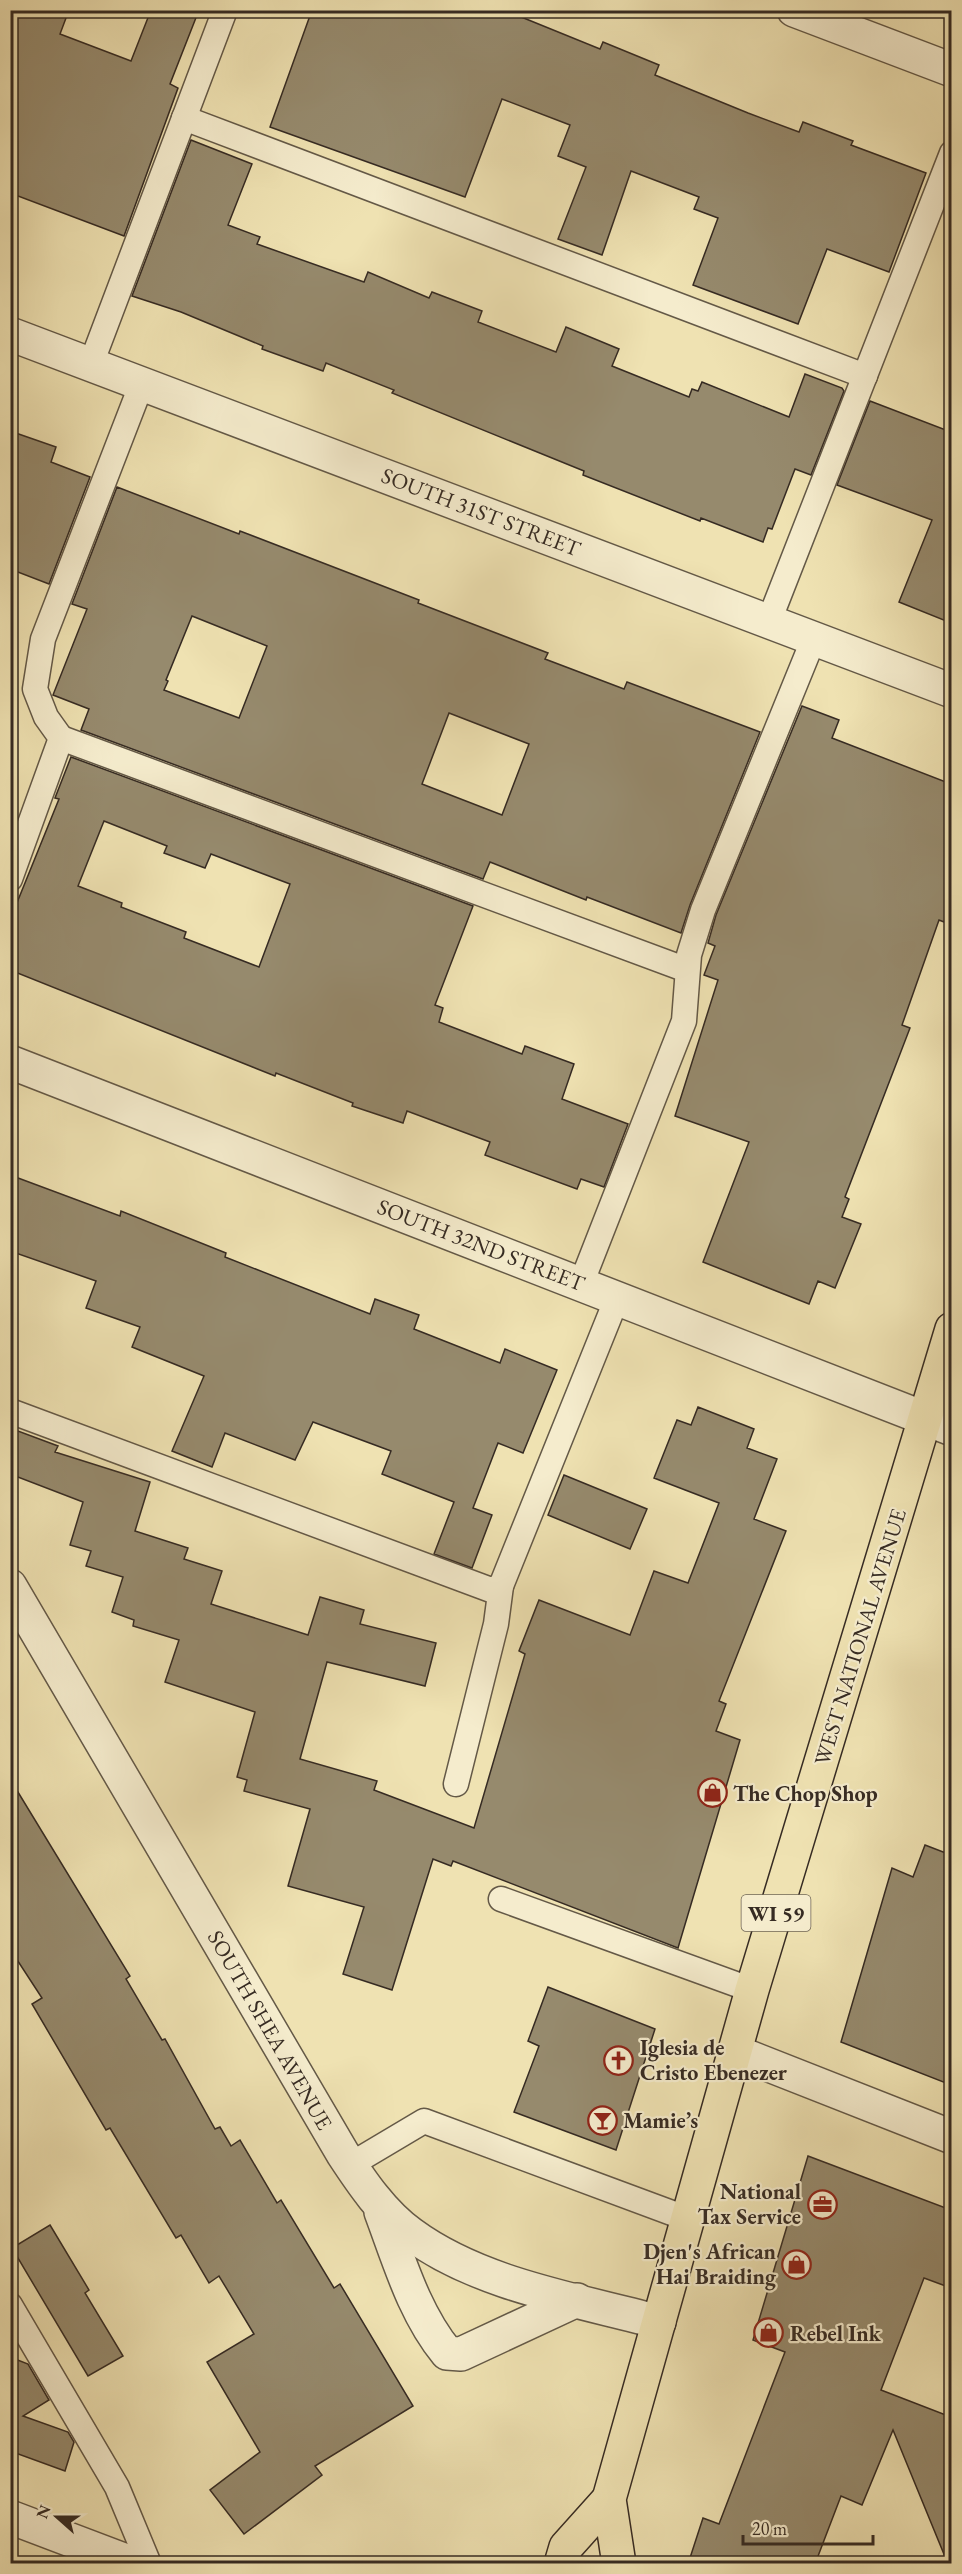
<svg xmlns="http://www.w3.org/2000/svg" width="962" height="2574" viewBox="0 0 962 2574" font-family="'EB Garamond',serif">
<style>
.building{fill:#968a6d;stroke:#362b23;stroke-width:1.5;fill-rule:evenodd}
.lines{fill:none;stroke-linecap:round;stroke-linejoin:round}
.lane-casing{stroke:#645947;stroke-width:27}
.street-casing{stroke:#645947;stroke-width:36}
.primary-casing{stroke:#362b23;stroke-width:36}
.lane{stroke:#f5eccd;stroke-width:24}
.street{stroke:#f5eccd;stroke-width:33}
.primary{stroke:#efe2b2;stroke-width:33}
.labels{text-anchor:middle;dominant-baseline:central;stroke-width:4.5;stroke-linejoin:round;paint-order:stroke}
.shield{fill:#f5eccd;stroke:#6f6556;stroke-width:1.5}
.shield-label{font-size:21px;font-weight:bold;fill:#362b23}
.street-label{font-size:22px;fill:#362b23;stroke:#f5eccd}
.poi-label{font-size:22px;font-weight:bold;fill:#362b23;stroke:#f5eccd;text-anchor:start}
</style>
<rect width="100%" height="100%" fill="#efe2b2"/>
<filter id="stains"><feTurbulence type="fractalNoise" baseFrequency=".00333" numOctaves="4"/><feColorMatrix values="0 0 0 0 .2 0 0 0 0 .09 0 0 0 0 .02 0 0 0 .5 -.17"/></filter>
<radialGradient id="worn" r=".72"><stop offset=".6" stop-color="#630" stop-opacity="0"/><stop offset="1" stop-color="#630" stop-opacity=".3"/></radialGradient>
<g class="building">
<polygon points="10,10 69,10 60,34 131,61 151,10 199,10 170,84 178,88 124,236 10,193"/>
<polygon points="312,10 504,10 600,49 603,42 659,65 655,75 748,113 799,132 803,122 853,141 851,145 926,173 889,272 827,249 798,324 693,285 718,218 694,209 699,197 631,171 602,255 558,239 586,167 558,156 570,125 502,99 465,197 270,127"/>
<polygon points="191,140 252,164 228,225 260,237 257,244 364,282 368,272 429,298 432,292 482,311 478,322 556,352 566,327 619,349 612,366 689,397 692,389 698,391 702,382 789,417 805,374 842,388 844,391 811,475 795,469 772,529 768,528 763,542 701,518 700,521 583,475 584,471 392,393 394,390 326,363 323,371 262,349 263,346 181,312 132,296"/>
<polygon points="870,401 951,432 951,623 899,602 932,520 837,485"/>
<polygon points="10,431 56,447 51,462 90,477 49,584 10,569"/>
<path d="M 117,487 L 239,534 L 240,531 L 419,600 L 418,603 L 548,653 L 545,659 L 624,689 L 627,682 L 760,732 L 690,905 L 681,933 L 587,897 L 586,900 L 490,862 L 483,879 L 81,730 L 89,709 L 53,695 L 87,609 L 72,604 ZM 192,616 L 267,646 L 239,718 L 164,690 L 168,681 L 166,680 ZM 449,713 L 529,744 L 502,815 L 422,784 Z"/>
<polygon points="802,706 839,720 832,738 951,784 951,903 944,922 939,920 902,1025 910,1028 845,1197 849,1199 842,1217 861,1224 835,1288 818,1281 809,1304 703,1262 749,1142 675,1116 718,980 704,975 715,946 708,943 716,915"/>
<path d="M 71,757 L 473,906 L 435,1005 L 443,1008 L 439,1022 L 522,1054 L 525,1046 L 574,1064 L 562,1099 L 628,1124 L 604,1187 L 581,1179 L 577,1189 L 485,1155 L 490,1142 L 407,1111 L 403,1123 L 352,1106 L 353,1103 L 276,1073 L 275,1076 L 10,970 L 10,920 L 59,799 L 55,798 ZM 104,821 L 167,846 L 164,853 L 205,868 L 211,854 L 290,884 L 259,967 L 184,938 L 186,932 L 121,907 L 122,903 L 78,886 Z"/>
<polygon points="10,1175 120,1216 121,1211 226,1253 225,1257 370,1314 375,1299 419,1315 414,1329 500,1363 505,1349 557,1370 523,1453 498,1443 473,1508 492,1515 472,1568 434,1554 454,1502 382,1474 391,1451 313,1422 295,1460 225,1433 212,1467 172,1451 204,1376 132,1347 140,1327 86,1308 96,1281 10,1251"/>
<polygon points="698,1407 754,1429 747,1448 777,1459 754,1519 786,1531 719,1701 726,1704 716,1731 740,1740 678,1948 453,1861 451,1866 433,1859 392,1990 343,1974 364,1907 288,1886 310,1809 244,1791 247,1780 237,1777 255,1712 165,1682 179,1640 133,1626 134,1620 112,1612 123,1577 86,1566 91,1551 70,1545 83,1502 10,1474 10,1428 58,1446 55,1452 150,1482 135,1531 188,1548 184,1559 222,1571 211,1604 308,1635 320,1597 364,1610 360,1624 436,1643 425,1686 327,1662 300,1759 377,1781 374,1790 474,1828 525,1654 519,1651 539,1600 630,1635 654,1571 688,1583 719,1503 654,1478 677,1420 691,1425"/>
<polygon points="564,1475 647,1509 630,1549 548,1515"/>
<polygon points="10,1779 130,1976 126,1979 162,2040 165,2039 215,2129 220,2127 231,2146 240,2140 277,2203 281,2200 334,2288 340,2284 413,2406 315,2466 322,2475 244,2534 210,2490 260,2452 207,2362 254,2334 219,2276 209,2283 181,2235 176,2238 110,2128 106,2130 32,2004 42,1998 10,1949"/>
<polygon points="925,1845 951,1855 951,2085 841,2042 892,1868 913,1877"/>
<polygon points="548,1987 655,2029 616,2150 514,2112 539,2046 528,2041"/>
<polygon points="808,2156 951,2210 951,2288 924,2278 881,2390 951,2417 951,2564 948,2564 893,2430 862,2505 841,2496 815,2564 688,2564 703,2518 719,2524 785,2352 753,2340"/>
<polygon points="50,2225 89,2290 85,2293 123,2356 88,2376 12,2248"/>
<polygon points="10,2357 28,2364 49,2400 23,2416 68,2432 74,2442 65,2471 10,2451"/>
</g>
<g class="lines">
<defs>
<g id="lane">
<polyline points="184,118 865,376"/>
<polyline points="91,364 225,10"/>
<polyline points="769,621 952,153"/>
<polyline points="61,738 687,970"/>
<polyline points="10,879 61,738 46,717 35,689 43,639 142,383"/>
<polyline points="581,1284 684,1021 689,955 703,910 814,638"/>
<polyline points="10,1411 491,1590 501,1586 617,1298"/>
<polyline points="456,1784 496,1624 501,1586"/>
<polyline points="501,1899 752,1990"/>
<polyline points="350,2165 424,2121 688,2219"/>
<polyline points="10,2305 117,2487 149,2564"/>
</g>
<g id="street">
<polyline points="794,10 952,70"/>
<polyline points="10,334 952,691"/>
<polyline points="10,1062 952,1429"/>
<path d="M 10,1586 L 343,2154 C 362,2183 383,2214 411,2234 C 480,2285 578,2300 659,2322"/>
<polyline points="736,2052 952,2137"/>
<path d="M 381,2212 C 399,2260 414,2313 447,2353 L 461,2354 L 577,2300"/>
<polyline points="10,2517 134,2564"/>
</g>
<g id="primary">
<polyline points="561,2564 566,2547 609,2499"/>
<polyline points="619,2564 609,2499 752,1990 952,1329"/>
</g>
</defs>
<use href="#lane" class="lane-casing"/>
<use href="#street" class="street-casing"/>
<use href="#primary" class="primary-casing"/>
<use href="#lane" class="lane"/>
<use href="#street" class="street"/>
<use href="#primary" class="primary"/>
</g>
<defs>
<symbol id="shop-ring" viewBox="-11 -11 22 22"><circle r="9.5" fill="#f5eccd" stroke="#8f2418" stroke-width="1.5"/><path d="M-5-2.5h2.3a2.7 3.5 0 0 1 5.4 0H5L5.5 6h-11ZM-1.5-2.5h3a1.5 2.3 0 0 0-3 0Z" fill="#8f2418"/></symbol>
<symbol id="church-ring" viewBox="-11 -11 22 22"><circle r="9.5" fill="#f5eccd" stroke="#8f2418" stroke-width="1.5"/><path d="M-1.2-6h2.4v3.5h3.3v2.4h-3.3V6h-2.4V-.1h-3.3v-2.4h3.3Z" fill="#8f2418"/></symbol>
<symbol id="bar-ring" viewBox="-11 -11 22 22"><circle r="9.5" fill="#f5eccd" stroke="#8f2418" stroke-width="1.5"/><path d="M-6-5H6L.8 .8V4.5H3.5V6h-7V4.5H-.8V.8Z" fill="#8f2418"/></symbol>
<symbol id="office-ring" viewBox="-11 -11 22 22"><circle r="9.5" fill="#f5eccd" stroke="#8f2418" stroke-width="1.5"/><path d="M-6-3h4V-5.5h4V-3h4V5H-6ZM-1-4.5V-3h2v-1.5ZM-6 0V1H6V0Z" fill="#8f2418"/></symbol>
</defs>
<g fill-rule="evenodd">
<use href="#shop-ring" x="696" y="1776" width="33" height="33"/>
<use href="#church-ring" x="602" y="2044" width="33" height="33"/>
<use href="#bar-ring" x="586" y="2104" width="33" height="33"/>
<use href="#office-ring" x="806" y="2188" width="33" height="33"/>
<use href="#shop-ring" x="780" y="2248" width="33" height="33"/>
<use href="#shop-ring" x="752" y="2316" width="33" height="33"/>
</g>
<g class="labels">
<rect class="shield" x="741.5" y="1895" width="69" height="36" rx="4.5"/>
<g class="shield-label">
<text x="776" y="1913">WI 59</text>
</g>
<g class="street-label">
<text transform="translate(481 512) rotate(21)">SOUTH 31ST STREET</text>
<text transform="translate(481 1245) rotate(21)">SOUTH 32ND STREET</text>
<text transform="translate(860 1637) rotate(-73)">WEST NATIONAL AVENUE</text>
<text transform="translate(270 2030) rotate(60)">SOUTH SHEA AVENUE</text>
</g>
<g class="poi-label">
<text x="733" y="1793">The Chop Shop</text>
<text x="640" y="2047">Iglesia de<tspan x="640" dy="25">Cristo Ebenezer</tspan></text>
<text x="623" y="2120">Mamie’s</text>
<text x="801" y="2191" text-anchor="end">National<tspan x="801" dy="25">Tax Service</tspan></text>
<text x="776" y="2251" text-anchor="end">Djen's African<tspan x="776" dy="25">Hai Braiding</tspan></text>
<text x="790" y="2333">Rebel Ink</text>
</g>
</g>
<rect width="962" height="2574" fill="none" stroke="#efe2b2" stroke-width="36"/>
<rect x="12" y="12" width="938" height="2550" fill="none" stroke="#362b23" stroke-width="3"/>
<rect x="18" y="18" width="926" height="2538" fill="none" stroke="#362b23" stroke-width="1.5"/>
<g transform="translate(57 2517) rotate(291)" stroke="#f5eccd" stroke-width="4.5" paint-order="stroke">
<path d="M0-4.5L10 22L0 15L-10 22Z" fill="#362b23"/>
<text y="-9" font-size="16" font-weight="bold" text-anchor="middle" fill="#362b23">N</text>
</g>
<path d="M743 2535v9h130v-9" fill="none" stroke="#362b23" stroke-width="3"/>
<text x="752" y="2535" font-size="18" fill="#362b23" stroke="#f5eccd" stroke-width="4.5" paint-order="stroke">20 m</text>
<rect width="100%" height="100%" filter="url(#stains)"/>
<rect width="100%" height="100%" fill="url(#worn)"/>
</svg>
